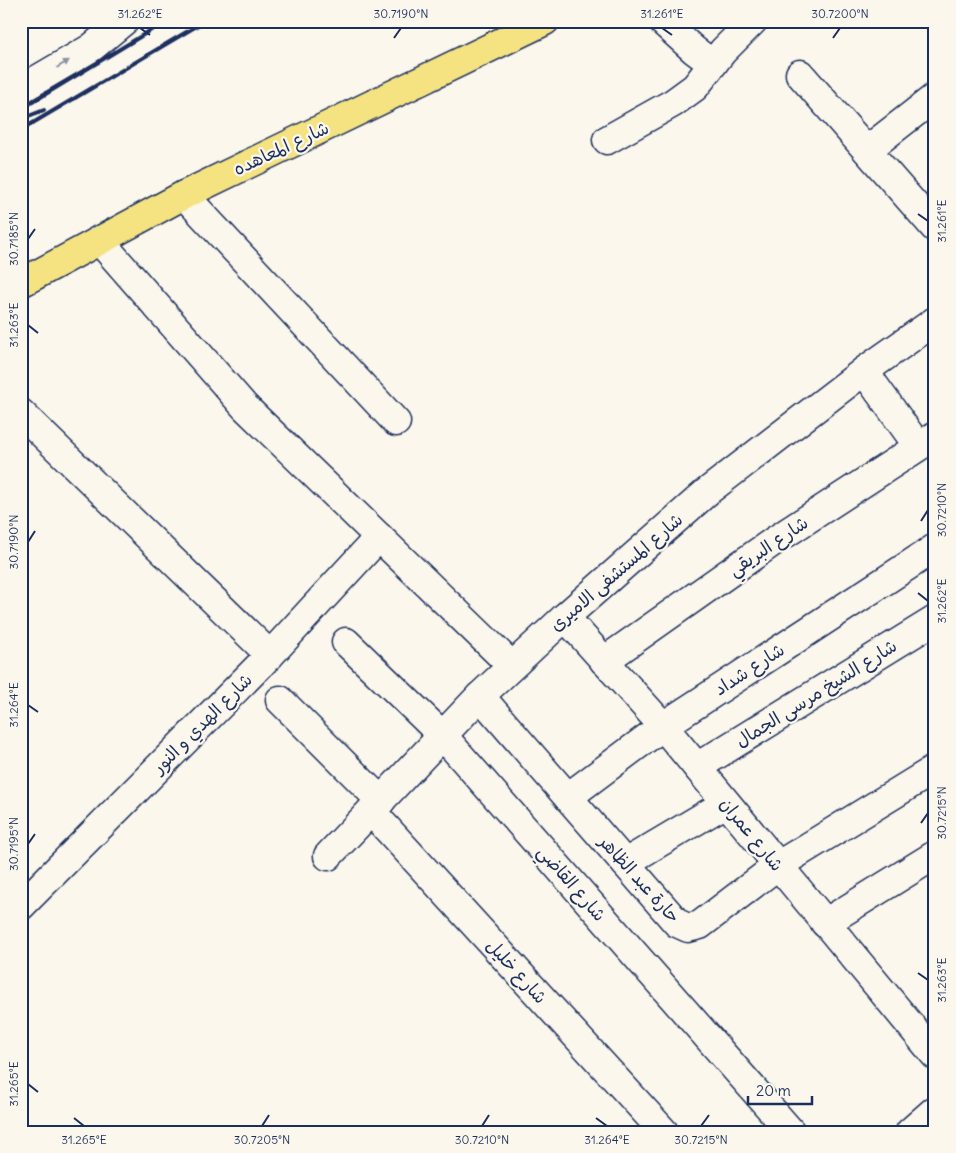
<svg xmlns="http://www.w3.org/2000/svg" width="956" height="1153" viewBox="0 0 956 1153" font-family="Delius,'Playpen Sans Arabic',sans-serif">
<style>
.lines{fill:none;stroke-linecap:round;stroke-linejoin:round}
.minor-casing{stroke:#1b2f5e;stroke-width:31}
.major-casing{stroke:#1b2f5e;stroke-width:31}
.minor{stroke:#fbf7ec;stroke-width:28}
.major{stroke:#f5e382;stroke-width:28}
.rail{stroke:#1b2f5e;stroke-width:4}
.oneway{fill:#8b93a5}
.ticks{fill:none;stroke:#1b2f5e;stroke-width:2}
.labels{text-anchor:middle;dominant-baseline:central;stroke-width:4.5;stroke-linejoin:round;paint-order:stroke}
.street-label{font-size:18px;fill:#1b2f5e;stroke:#fbf7ec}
.neatline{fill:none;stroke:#1b2f5e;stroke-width:2}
.ticks-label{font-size:12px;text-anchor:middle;fill:#1b2f5e}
</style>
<rect width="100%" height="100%" fill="#fbf7ec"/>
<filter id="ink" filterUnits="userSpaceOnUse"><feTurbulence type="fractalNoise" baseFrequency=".02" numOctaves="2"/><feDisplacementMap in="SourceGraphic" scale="10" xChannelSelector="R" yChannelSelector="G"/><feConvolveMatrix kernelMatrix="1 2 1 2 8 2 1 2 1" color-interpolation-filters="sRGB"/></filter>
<g filter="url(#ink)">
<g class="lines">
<defs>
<g id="minor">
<polyline points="662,21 694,50 713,64"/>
<polyline points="800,74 935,228"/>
<polyline points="21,89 91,48 124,21"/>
<polyline points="607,140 673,103 695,87 723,51 753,21"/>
<polyline points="867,150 935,97"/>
<polyline points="184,195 396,422"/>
<polyline points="99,240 245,407 511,665"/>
<polyline points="864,371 918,446"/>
<polyline points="21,413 270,655"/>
<polyline points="565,617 663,726 935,1055"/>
<polyline points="346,642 443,736 791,1132"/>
<polyline points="604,661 777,539 935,436"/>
<polyline points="480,696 677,923 688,928 700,925 777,866 935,769"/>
<polyline points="280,700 381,801"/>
<polyline points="697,767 935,620"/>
<polyline points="568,797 663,726 935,548"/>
<polyline points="371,811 664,1132"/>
<polyline points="328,856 480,696 565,617 708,491 864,371 935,321"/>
<polyline points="625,863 726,803"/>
<polyline points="21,906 270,655 379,537"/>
<polyline points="825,923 935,855"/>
<polyline points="910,1132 935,1110"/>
</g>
<polyline id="major" points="21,283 184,195 545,21"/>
</defs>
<use href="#minor" class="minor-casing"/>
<use href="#major" class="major-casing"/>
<use href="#minor" class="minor"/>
<use href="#major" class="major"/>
<g class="rail">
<polyline points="21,109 166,21"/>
<polyline points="21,119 44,110"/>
<polyline points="21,130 205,21"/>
</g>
</g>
<defs><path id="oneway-solid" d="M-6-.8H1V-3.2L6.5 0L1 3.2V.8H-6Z" transform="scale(1.25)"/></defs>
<use class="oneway" href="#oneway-solid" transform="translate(63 64) rotate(-31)"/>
</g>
<path class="ticks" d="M 140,28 L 150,35M 662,28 L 672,35M 394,38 L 401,28M 833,38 L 840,28M 918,214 L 928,221M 28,239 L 35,229M 28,325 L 38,333M 921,521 L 928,510M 28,542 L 35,531M 918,593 L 928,601M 28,705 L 38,712M 921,823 L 928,813M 28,844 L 35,834M 918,973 L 928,980M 28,1084 L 38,1092M 74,1118 L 84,1126M 596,1118 L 607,1126M 262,1126 L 269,1115M 482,1126 L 489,1115M 701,1126 L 709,1115"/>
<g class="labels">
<g class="street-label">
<text transform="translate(281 148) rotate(-25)">شارع المعاهده</text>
<text transform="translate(768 546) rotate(-34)">شارع البريقي</text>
<text transform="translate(616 572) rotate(-41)">شارع المستشفى الاميرى</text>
<text transform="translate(749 669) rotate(-33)">شارع شداد</text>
<text transform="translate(816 693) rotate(-32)">شارع الشيخ مرسى الجمال</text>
<text transform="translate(202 723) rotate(-45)">شارع الهدي و النور</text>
<text transform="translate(752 834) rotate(51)">شارع عمران</text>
<text transform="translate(640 879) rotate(48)">حارة عبد الظاهر</text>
<text transform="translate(572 883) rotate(49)">شارع القاضي</text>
<text transform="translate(517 971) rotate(48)">شارع خليل</text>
</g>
</g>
<rect width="956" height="1153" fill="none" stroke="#fbf7ec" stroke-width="55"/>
<path d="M748 1096v8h64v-8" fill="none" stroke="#1b2f5e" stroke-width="2.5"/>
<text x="756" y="1096" font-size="15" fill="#1b2f5e" stroke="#fbf7ec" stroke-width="4" paint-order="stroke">20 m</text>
<rect x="28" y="28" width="900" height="1098" class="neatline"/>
<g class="ticks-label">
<text x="140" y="18">31.262°E</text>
<text x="401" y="18">30.7190°N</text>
<text x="662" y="18">31.261°E</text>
<text x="840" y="18">30.7200°N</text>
<text transform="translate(942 221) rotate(-90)" y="4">31.261°E</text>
<text transform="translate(14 239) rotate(-90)" y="4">30.7185°N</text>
<text transform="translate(14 325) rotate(-90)" y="4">31.263°E</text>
<text transform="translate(942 510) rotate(-90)" y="4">30.7210°N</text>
<text transform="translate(14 542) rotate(-90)" y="4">30.7190°N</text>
<text transform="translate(942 601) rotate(-90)" y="4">31.262°E</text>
<text transform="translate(14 705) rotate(-90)" y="4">31.264°E</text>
<text transform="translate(942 813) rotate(-90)" y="4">30.7215°N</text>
<text transform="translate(14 844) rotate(-90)" y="4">30.7195°N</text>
<text transform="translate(942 980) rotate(-90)" y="4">31.263°E</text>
<text transform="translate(14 1084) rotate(-90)" y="4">31.265°E</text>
<text x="84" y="1144">31.265°E</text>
<text x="262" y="1144">30.7205°N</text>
<text x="482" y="1144">30.7210°N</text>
<text x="607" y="1144">31.264°E</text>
<text x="701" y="1144">30.7215°N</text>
</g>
</svg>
